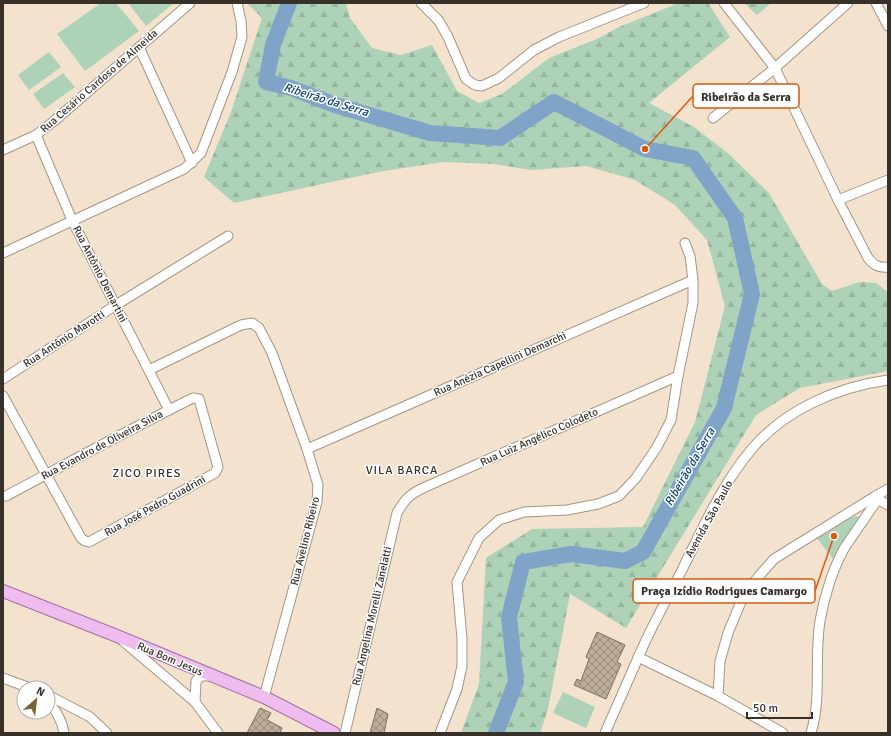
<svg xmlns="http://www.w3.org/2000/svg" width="891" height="736" viewBox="0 0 891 736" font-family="Signika,sans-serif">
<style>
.forest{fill:url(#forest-firs)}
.green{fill:#add2b8}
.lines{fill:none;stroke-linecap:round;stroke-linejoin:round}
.river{stroke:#80a4c7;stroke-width:16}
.building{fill:url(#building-cross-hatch);stroke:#7e705f}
.minor-casing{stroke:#a59684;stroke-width:11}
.major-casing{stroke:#a66fa3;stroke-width:14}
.minor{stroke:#fff;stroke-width:9}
.major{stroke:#eebcef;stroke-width:12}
.labels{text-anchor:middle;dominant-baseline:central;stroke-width:3;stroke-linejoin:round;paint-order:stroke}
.street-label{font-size:11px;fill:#373129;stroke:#fff}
.water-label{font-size:12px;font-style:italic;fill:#064370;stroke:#fff}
.neighbourhood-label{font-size:12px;letter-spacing:1px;fill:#373129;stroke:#fff}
.leader{fill:none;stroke:#df570d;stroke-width:1.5}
.callout-dot{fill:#df570d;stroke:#fff;stroke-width:1.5}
.callout{fill:#fff;stroke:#df570d;stroke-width:1.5}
.callout-label{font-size:12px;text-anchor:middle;font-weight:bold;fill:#373129}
</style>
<defs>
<pattern id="forest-firs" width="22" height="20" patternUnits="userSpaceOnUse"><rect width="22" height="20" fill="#add2b8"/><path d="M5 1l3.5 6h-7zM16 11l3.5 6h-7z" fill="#95b59e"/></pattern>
<pattern id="building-cross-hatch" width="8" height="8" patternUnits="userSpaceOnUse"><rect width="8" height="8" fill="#bcad9a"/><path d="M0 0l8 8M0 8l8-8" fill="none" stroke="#9a8d7e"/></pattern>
</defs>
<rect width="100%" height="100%" fill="#f2e2ce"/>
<g class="forest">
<polygon points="247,3 346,3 350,18 372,48 401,55 432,45 457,91 479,103 502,94 549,58 597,39 619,27 679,3 708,3 730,37 649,103 694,127 729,154 769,193 822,284 832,291 859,282 876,283 888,292 888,371 800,388 756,415 626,628 570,594 548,709 540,733 461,733 479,684 486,558 532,529 643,527 695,422 725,306 707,240 675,205 635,180 586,166 531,170 494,164 443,162 378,172 234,203 204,177 231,112 262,18"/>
<polygon points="744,3 771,3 757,15"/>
</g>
<g class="green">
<polygon points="101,3 116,3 139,31 85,71 57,34"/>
<polygon points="128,3 174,3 146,26"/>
<polygon points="49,52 61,67 29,90 18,75"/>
<polygon points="63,73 75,87 44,109 33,94"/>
<polygon points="855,516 859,517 859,519 833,559 817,538 836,525"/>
<polygon points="563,692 595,707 586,728 553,713"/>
</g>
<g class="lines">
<polyline class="river" points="289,3 273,45 266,82 291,88 335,105 430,133 500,138 554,102 645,149 693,158 735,218 752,294 724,408 643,552 625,561 571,554 523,562 509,617 516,682 496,733"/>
</g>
<g class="building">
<polygon points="597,632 625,645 617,662 621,664 606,699 574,685 577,679 581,681 589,659 586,657"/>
<polygon points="260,708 271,713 267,720 282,728 280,733 247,733"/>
<polygon points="377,708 388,714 384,733 370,733"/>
</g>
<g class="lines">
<defs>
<g id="minor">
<polyline points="421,3 439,21 448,37 466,79 475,85 482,86 499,78 534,50 559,37 644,3"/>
<path d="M 724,3 L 775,68 L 838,200 L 868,258 C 874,265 878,268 888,267"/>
<polyline points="876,3 888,26"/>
<polyline points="139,47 192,163"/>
<polyline points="713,118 775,68 848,3"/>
<polyline points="36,135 72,220 169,410"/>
<polyline points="3,150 36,135 53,122 190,3"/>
<polyline points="838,200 888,180"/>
<polyline points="3,253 184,169 201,153 232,72 242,37 241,21 237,3"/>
<polyline points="149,370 241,325 252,323 259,328 272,353 307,449 318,485 317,502 264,697"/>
<polyline points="3,379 116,305 228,236"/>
<path d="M 3,396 L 81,538 L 85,541 L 89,542 L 215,473 L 218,467 L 199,399 L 193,398 C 130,429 68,463 6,496"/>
<polyline points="307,449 693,280"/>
<polyline points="874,497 888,505"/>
<polyline points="123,641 195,702 218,733"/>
<polyline points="638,657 718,696 783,733"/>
<polyline points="3,678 30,688"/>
<polyline points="48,695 90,717 107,733"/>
<polyline points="718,696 720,661 728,633 743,597 759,576 774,559 874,497 888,489"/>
<path d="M 48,701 C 56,711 62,720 64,733"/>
<polyline points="195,702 196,681 201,676 210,676"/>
<path d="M 345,733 L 397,513 C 405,499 409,495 423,488 L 678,376"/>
<polyline points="440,733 457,689 462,666 462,639 457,582 479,538 499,520 524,512 567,510 598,504 619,496 636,478 657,447 671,420 678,376 693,303 693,280 690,256 685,243"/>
<path d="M 605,733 C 616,708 627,683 638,658 C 650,629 666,601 680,574 C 701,532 720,487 751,450 C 784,410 837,387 888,380"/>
<path d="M 811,733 C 822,697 814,658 820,621 C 824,597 833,568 845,547 C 856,531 867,515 878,499"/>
</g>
<polyline id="major" points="3,591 117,636 264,697 334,733"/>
</defs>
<use href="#minor" class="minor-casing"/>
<use href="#major" class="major-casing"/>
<use href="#minor" class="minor"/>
<use href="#major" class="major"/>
</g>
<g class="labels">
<g class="street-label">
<text transform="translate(99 81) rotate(-41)">Rua Cesário Cardoso de Almeida</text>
<text transform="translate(100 274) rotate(63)">Rua Antônio Demartini</text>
<text transform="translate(64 339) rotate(-33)">Rua Antônio Marotti</text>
<text transform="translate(500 364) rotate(-24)">Rua Anézia Capellini Demarchi</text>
<text transform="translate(539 437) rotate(-24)">Rua Luiz Angélico Colodeto</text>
<text transform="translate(102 445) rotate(-28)">Rua Evandro de Oliveira Silva</text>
<text transform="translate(155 506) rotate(-29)">Rua José Pedro Guadrini</text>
<text transform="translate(709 519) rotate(-61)">Avenida São Paulo</text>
<text transform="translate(305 541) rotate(-76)">Rua Avelino Ribeiro</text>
<text transform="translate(372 616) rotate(-77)">Rua Angelina Morelli Zanelatti</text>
<text transform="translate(170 659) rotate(23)">Rua Bom Jesus</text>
</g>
<g class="water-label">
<text transform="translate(326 100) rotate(17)">Ribeirão da Serra</text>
<text transform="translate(690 467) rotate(-60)">Ribeirão da Serra</text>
</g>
<g class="neighbourhood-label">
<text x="402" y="470">VILA BARCA</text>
<text x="147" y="473">ZICO PIRES</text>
</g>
</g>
<path class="leader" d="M645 149L693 96M834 536L815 591"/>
<g class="callout-dot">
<circle cx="645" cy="149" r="4"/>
<circle cx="834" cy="536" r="4"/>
</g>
<g class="callout">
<rect x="693" y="84" width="106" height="24" rx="4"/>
<rect x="633" y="579" width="182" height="24" rx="4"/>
</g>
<g class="callout-label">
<text x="746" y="101">Ribeirão da Serra</text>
<text x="724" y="595">Praça Izídio Rodrigues Camargo</text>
</g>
<rect width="891" height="736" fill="none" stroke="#373129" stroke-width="8"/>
<g transform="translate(36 700) rotate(28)"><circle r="19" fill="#ffffff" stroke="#afada9"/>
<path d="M0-3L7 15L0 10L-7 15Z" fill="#756734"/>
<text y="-6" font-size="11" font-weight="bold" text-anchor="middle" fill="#373129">N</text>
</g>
<path d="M747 712v6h65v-6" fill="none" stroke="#373129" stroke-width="2"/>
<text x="753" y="712" font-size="12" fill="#373129" stroke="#ffffff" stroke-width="3" paint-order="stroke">50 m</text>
</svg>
